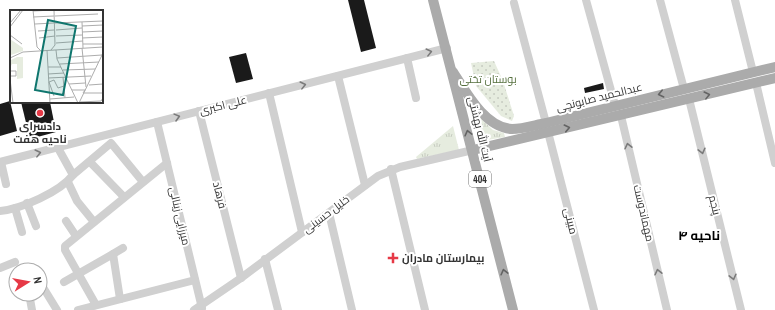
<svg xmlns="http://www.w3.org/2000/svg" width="775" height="310" viewBox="0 0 775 310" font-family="'Archivo Narrow',Cairo,sans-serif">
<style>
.grass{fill:url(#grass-tufts)}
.park{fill:url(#park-dots)}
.building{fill:#1a1a1a}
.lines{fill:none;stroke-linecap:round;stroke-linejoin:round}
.minor{stroke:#d0d0d0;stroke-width:8}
.major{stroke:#ababab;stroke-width:10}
.oneway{stroke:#7a7a7a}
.oneway2{stroke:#636363}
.poi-dot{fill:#e63946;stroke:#fff;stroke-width:1.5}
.labels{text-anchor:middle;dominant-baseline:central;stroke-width:4;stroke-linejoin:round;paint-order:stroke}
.shield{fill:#fff;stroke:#707070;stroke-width:1}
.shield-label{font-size:10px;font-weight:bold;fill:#333}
.park-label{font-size:11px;fill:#56703f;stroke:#fff}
.street-label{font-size:11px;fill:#333;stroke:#fff}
.poi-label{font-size:11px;font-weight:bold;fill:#333;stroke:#fff}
.quarter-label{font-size:13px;font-weight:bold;fill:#000;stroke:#fff}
.inset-road{fill:none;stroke:#adadad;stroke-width:1}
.view{fill:#0f766e;fill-opacity:0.15;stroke:#0f766e;stroke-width:2}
.inset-edge{fill:none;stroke:#333;stroke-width:2}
</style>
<defs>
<pattern id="grass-tufts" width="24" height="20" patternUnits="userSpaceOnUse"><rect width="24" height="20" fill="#e6ecdf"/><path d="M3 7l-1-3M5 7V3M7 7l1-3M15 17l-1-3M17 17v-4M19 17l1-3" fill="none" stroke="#c6cbc0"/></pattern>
<pattern id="park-dots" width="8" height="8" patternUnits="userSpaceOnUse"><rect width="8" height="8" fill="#e6ecdf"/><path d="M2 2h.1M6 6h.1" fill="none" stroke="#c6cbc0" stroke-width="1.8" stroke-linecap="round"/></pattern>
</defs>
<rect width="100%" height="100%" fill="#fff"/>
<g class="grass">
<polygon points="478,116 493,130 504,133 505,137 481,141 475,119"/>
<polygon points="453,126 459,150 417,159 416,157"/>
</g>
<polygon class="park" points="494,61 503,81 514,116 512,121 501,116 476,86 471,63"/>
<g class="building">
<polygon points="348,0 364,0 376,48 361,52"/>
<polygon points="246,53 253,79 236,83 229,57"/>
<polygon points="603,83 604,89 585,93 584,88"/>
<polygon points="10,101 17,131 0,136 0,104"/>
<polygon points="21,102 50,102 56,132 30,139"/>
</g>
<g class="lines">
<g class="minor">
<polyline points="586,0 615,105"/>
<polyline points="660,0 684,89"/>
<polyline points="735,0 753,72"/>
<polyline points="514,3 546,123"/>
<polyline points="407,58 416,98"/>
<polyline points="338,76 365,185"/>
<polyline points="756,83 775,163"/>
<polyline points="269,93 302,232"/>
<polyline points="689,99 741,310"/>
<polyline points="199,111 241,278"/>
<polyline points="621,116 667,310"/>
<polyline points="157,122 202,308"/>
<polyline points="548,132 594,310"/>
<polyline points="58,148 73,175"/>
<polyline points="0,162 447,48"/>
<polyline points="1,162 6,184"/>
<polyline points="90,162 124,197"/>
<polyline points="391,169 425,310"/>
<polyline points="68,182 77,201 94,222"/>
<polyline points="27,203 36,226"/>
<polyline points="15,208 22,232"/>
<path d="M 0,211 C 21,209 60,192 73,175 L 111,143 L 143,182"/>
<polyline points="329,213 352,310"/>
<polyline points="66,221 76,236"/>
<polyline points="113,254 123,248"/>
<polyline points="265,259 278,310"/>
<polyline points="0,268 15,262"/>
<polyline points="64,282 113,254 120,299"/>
<polyline points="41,284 57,310"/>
<polyline points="30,299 32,310"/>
<polyline points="96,305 65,250 65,246 167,163"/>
<polyline points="78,310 195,280"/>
<polyline points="194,310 241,278 378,176 400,167 473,150"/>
</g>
<g class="major">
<polyline points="433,0 513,310"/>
<path d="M 453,72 C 466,92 485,128 512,129 C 523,129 535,125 546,123 L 775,67"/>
<polyline points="473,150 775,78"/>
</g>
</g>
<defs><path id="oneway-chevron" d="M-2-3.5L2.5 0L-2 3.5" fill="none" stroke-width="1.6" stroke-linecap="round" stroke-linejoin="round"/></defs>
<g class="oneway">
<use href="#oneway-chevron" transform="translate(429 52) rotate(-14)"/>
<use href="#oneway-chevron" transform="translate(303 85) rotate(-14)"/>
<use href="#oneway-chevron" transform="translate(177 117) rotate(-15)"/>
<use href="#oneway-chevron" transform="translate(628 146) rotate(-103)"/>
<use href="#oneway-chevron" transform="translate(702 151) rotate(76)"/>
<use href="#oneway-chevron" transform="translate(38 153) rotate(-14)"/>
<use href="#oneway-chevron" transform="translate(658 272) rotate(-103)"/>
<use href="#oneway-chevron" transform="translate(733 277) rotate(76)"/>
</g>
<g class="oneway2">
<use href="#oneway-chevron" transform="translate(661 94) rotate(167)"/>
<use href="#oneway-chevron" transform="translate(707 95) rotate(-14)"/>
<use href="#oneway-chevron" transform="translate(567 128) rotate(-13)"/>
<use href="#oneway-chevron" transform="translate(468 133) rotate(-104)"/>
<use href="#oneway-chevron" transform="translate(504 272) rotate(-104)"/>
</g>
<g class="poi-dot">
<circle cx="40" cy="113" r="4"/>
<path d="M391 252h4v4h4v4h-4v4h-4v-4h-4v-4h4z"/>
</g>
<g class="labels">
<rect class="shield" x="469" y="171" width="22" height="16" rx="3"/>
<g class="shield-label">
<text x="480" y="179">404</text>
</g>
<g class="park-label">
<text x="488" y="79">بوستان تختی</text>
</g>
<g class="street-label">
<text transform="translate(599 97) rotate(-14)">عبدالحمید صابونچی</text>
<text transform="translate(223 105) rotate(-14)">علی‌ اکبری</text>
<text transform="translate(480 129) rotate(76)">آیت الله بهشتی</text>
<text transform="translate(220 195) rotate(76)">فرهاد</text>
<text transform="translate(715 205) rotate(76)">پنجم</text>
<text transform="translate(644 213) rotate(77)">مهماندوست</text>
<text transform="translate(326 214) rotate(-37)">خلیل حسینی</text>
<text transform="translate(180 216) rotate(77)">میرزایی زینالی</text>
<text transform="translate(571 221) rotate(76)">مبینی</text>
</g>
<g class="poi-label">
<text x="40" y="126">دادسرای<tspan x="40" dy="13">ناحیه هفت</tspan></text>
<text x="402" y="258" text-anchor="start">بیمارستان مادران</text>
</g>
<g class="quarter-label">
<text x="699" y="235">ناحیه ۴</text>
</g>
</g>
<g transform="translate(10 10)">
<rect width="93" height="93" fill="#fff"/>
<path d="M 0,29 L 13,38 L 13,41 L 1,45 ZM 7,47 L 13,47 L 13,68 L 7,69 L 7,54 L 2,54 L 0,58 L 1,50 Z" fill="#e6ecdf"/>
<path class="inset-road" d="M 23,0 L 27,37 L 31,41M 23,1 L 43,0M 45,6 L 88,4M 23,7 L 44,6M 72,12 L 73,38M 0,13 L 11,0M 45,13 L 93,11M 25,14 L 44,13M 72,16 L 93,15M 0,17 L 13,0M 46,20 L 72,18M 28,21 L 44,20M 72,22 L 93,21M 0,25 L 12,34M 46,26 L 72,25M 29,28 L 45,26M 72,28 L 93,27M 46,33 L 73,31M 73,34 L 93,34M 72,38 L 76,77M 37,40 L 40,93M 41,40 L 45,35 L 44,0M 46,40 L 47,49 L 68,93M 0,48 L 13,42 L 93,37M 47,48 L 92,45M 50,54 L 89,52M 38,57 L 51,57M 53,60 L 85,59M 1,61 L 6,61 L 6,66 L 1,66M 38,64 L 54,63M 53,67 L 55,88M 38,68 L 81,66M 0,69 L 3,93M 44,70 L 39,72 L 44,86M 44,70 L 48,78 L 54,76M 59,74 L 75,73M 79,75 L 93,74M 62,80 L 75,80 L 73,83M 74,83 L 93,83M 40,89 L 64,87M 70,92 L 91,91 L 93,88M 69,93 L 93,43"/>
<path class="view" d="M 38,10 L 66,16 L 53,85 L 25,80 Z"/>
<rect width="93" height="93" class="inset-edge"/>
</g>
<g transform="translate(28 282) rotate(79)"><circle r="19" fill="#ffffff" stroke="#adadad"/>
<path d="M0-3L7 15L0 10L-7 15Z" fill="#e63946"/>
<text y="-6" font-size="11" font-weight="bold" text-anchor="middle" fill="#333333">N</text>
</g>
</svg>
